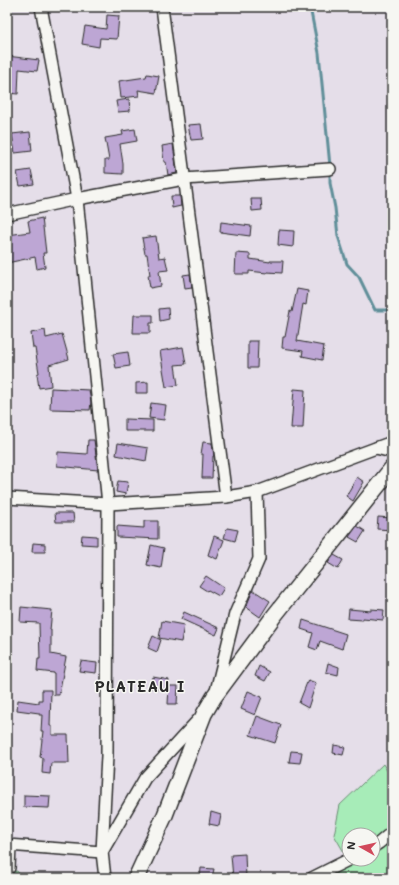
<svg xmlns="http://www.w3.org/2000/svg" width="399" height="885" viewBox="0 0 399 885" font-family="Mali,sans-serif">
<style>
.green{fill:#a7ecb8;stroke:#698c72;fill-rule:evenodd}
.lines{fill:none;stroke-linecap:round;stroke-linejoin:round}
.stream{stroke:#618f99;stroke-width:3}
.building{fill:#bda6d4;stroke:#2b2b2b}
.street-casing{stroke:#2b2b2b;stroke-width:14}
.secondary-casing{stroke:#2b2b2b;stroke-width:18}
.street{stroke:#f6f6f2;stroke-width:11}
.secondary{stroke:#f6f6f2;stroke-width:15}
.labels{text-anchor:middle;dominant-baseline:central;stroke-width:3;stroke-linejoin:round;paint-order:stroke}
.district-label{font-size:15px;font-weight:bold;letter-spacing:1px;fill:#2b2b2b;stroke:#f6f6f2}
</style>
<rect width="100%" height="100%" fill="#e5dee9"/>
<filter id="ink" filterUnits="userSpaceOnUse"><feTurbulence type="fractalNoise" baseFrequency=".025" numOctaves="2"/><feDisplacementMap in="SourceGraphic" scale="8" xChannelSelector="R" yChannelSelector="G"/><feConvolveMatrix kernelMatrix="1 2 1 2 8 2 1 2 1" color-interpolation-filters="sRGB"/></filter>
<g filter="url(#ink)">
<g class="green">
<path d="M 383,764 L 392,779 L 392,878 L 308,878 L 348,859 L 334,835 L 340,805 ZM 349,835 L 373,835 L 373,859 L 349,859 Z"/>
<polygon points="17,871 23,878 7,878 7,874"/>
</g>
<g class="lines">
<g class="stream">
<polyline points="310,7 319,53 330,166"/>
<polyline points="330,171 330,183 335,208 338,236 347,264 359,277 375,310 392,310"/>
</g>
</g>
<g class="building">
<polygon points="107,15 119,16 117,39 100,38 99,47 82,44 85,26 106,29"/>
<polygon points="7,56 39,60 37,71 19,69 18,94 7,93"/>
<polygon points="147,74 159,76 156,93 138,90 139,96 121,98 119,81 146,77"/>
<polygon points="129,99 130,111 118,112 116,101"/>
<polygon points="201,124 203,139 191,140 188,125"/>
<polygon points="135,129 137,141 120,144 123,164 123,174 105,173 105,160 109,160 105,138 123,135 122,131"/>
<polygon points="30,132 32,151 15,153 12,134"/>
<polygon points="173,144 177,173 168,175 166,162 164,162 162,146"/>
<polygon points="31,170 34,184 20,186 17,172"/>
<polygon points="171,196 180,196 181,206 172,208"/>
<polygon points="251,199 261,199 262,210 252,211"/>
<polygon points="42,218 46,253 43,253 45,267 37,269 35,257 7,263 7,235 30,232 28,221"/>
<polygon points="221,222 251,226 250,236 220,232"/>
<polygon points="279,230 294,231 293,247 278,245"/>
<polygon points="156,236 159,258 165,257 168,270 159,271 161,286 150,288 148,275 150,275 147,254 145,254 142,238"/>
<polygon points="236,253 250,254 250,259 270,262 270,261 283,261 282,273 267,272 267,273 249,271 249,274 235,274"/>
<polygon points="190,274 192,287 185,288 183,275"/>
<polygon points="297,289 308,291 306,305 303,304 297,341 324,346 322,360 302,356 303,351 282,348 283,337 285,337 290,311 292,312"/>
<polygon points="168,308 169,319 160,321 159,309"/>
<polygon points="134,315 153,315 153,323 150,323 150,333 133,333"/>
<polygon points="45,330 46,338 62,334 69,359 49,365 51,386 39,388 37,374 39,373 35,348 33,348 31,333"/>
<polygon points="248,341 258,341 257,368 248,368"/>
<polygon points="183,347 186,364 175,365 178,385 166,387 160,351"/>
<polygon points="128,352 130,366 116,368 113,354"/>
<polygon points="148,382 148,393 136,393 136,383"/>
<polygon points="51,388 89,390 91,402 90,410 50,409"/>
<polygon points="294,389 305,390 303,428 291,428"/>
<polygon points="151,403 166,405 164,420 149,418"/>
<polygon points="125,419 153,420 153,431 125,431"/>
<polygon points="88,440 94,440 98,470 57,466 58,452 87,454"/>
<polygon points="203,442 212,443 214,456 213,456 212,478 202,478 203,454 201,454"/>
<polygon points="118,443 148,448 146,461 116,455"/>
<polygon points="357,477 364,482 353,501 346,496"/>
<polygon points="118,481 128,482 126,494 116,492"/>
<polygon points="55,513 73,513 74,522 56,522"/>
<polygon points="378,517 392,518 392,530 377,529"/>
<polygon points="144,521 158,521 158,539 117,537 117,526 144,528"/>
<polygon points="357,526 365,531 358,542 349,537"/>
<polygon points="227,528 238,530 235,541 224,538"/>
<polygon points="82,535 97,536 97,545 81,544"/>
<polygon points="214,536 224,540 217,559 208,555"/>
<polygon points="33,543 45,544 45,552 32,552"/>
<polygon points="151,545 164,548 161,568 147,565"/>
<polygon points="334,555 343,560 338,569 328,563"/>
<polygon points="206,576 224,588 219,596 208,590 207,591 199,586"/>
<polygon points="253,590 270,601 260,617 246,607"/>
<polygon points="21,607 52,610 50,630 51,630 51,654 66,657 59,695 54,695 54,673 37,671 38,659 40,659 39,623 20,622"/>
<polygon points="349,609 371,611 371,609 384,610 383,620 363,618 363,620 348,619"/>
<polygon points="184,612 219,628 216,635 181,619"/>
<polygon points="303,620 346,634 342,649 320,641 317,650 309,647 313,633 301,629"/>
<polygon points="162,621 184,625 181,642 159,638"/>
<polygon points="153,636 161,640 157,652 148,648"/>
<polygon points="81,661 97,663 96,673 79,671"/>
<polygon points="328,663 339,667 338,675 326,672"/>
<polygon points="259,666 270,672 265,681 255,676"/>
<polygon points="153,677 169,680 167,691 151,688"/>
<polygon points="308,680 316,683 308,708 299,703"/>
<polygon points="169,686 178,686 177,704 168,704"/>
<polygon points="42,690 51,690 50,726 52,726 52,735 68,735 69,763 51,763 50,774 42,773 43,758 40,757 43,731 41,731 42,715 39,715 39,713 17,710 18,700 39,703 39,700 42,700"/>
<polygon points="248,691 262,697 255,715 241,709"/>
<polygon points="257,716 281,725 275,743 250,735"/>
<polygon points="334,745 345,747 343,755 333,753"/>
<polygon points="291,751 302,752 300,763 289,762"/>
<polygon points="24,795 50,796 49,808 24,807"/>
<polygon points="211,812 221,815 219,826 209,824"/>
<polygon points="245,854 246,878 233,878 231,855"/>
<polygon points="201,868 214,869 212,878 200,878"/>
</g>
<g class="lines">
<defs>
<g id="street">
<polyline points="41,7 77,199 108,504 107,756 102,852 105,878"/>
<polyline points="162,7 226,497"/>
<polyline points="7,214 77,199 184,179 330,169"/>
<polyline points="376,448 392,452"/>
<polyline points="7,498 108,504 226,497 257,492 392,442"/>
<polyline points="216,691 235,614 259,559 257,492"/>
<polyline points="7,845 102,852 145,778 199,719"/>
<polyline points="373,847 379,843 392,832"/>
<polyline points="7,868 9,868 10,846"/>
<polyline points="312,878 350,859"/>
</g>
<polyline id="secondary" points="136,878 165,815 204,714 214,697 274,616 392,468"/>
</defs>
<use href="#street" class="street-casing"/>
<use href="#secondary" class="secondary-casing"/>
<use href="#street" class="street"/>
<use href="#secondary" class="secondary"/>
</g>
</g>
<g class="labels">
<g class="district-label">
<text x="140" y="686">PLATEAU I</text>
</g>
</g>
<rect width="399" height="885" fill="none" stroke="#f6f6f2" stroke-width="24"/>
<rect x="12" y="12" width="375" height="861" fill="none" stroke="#2b2b2b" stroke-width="1.5" filter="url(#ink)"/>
<g transform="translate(361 847) rotate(278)"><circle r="19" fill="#f6f6f2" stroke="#a5a5a2"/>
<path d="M0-3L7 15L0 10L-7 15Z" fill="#d1495b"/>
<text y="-6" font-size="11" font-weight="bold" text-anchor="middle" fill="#2b2b2b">N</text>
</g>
</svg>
